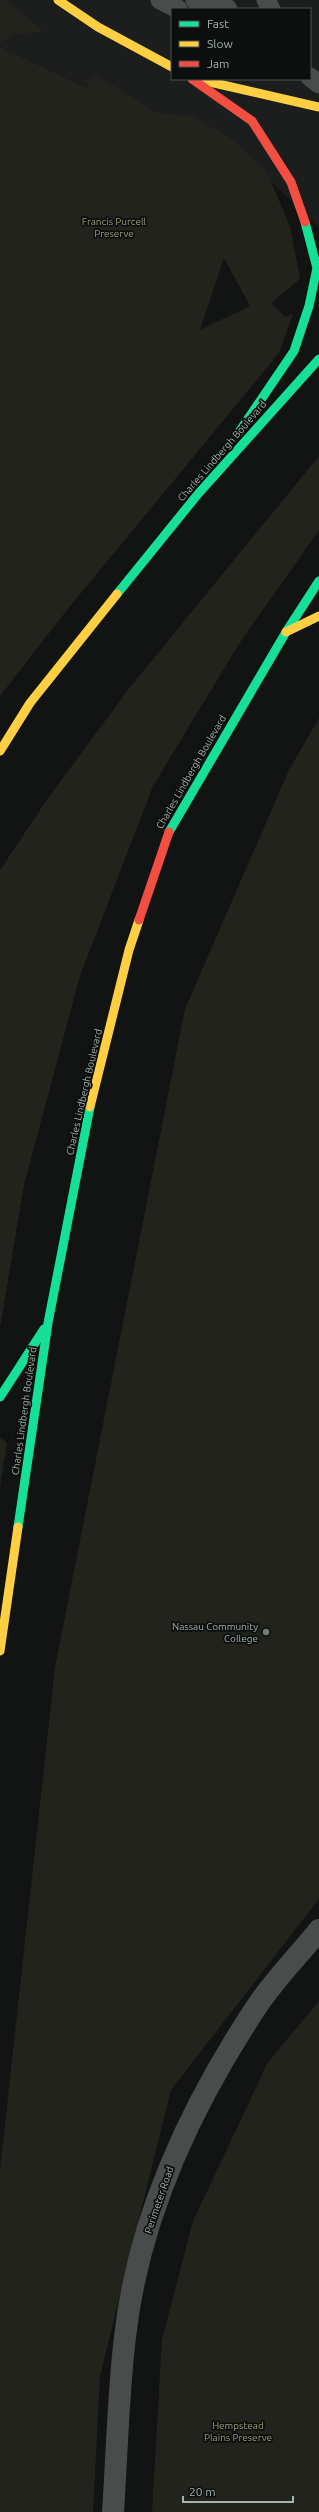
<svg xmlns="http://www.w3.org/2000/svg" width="319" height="2512" viewBox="0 0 319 2512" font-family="Ubuntu,sans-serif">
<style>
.built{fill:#1c1e1e;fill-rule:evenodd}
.green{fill:#23231d;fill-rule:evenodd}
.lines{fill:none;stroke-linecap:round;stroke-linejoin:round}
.lane{stroke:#484c4b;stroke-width:19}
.street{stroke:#484c4b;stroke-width:22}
.fast{stroke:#16e098;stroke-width:9}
.slow{stroke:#ffcf43;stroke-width:9}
.jam{stroke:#f24e42;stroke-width:9}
.poi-dot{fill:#717b77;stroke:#0d0e0e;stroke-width:1.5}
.labels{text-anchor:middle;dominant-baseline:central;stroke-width:3.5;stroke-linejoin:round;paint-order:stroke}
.park-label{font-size:10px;fill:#9e9c7c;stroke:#0d0e0e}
.street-label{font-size:10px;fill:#a4b3ad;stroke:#0d0e0e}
.poi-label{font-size:10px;fill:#a4b3ad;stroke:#0d0e0e;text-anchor:end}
</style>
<rect width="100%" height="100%" fill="#121313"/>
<path class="built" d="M 0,0 L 319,0 L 319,227 L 254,165 L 0,47 ZM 172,9 L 310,9 L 310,79 L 172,79 Z"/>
<g class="green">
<polygon points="0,0 6,0 44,32 13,34 0,43"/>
<path d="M 0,47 L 90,89 L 87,80 L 97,75 L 154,112 L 195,117 L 234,141 L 266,170 L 290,226 L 300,279 L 271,303 L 286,317 L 293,314 L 279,353 L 67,610 L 0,696 ZM 224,258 L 250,306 L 200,330 Z"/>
<polygon points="319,456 319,530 239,644 153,786 80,976 24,1185 0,1328 0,870 46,801 127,691"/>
<polygon points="319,718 319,1899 171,2090 100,2376 93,2512 0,2512 0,2170 55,1667 185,1009 289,770"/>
<polygon points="1,1438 7,1443 0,1487 0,1439"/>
<polygon points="319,2001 319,2512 152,2512 162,2340 193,2221 268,2062"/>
</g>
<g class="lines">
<g class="lane">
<polyline points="160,0 178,9"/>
<polyline points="195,0 208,9"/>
<polyline points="218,0 228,9"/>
<polyline points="266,0 271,9"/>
<polyline points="310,77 319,84"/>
</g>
<path class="street" d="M 113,2512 C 117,2454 118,2395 125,2337 C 138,2219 192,2104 257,2006 C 275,1979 299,1955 319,1930"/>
<g class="fast">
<polyline points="239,432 294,351 309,306 317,268 305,222"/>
<polyline points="117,594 198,494 319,359"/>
<polyline points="169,832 286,632 319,581"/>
<polyline points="0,1397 44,1329"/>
<polyline points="18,1527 48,1323 90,1107"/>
</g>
<g class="slow">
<polyline points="58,0 98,27 172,67"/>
<polyline points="201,80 319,107"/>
<polyline points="286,632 319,616"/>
<polyline points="0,751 30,703 117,594"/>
<polyline points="90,1107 129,950 139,920"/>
<polyline points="0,1651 18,1527"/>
</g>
<g class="jam">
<polyline points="192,79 252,121 291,182 305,222"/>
<polyline points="139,920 169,832"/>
</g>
</g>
<circle class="poi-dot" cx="266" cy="1632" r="4"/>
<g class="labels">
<g class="park-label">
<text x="114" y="221">Francis Purcell<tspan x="114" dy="12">Preserve</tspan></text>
<text x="238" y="2425">Hempstead<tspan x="238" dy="12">Plains Preserve</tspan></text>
</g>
<g class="street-label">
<text transform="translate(222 451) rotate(-49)">Charles Lindbergh Boulevard</text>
<text transform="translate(191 772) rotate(-60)">Charles Lindbergh Boulevard</text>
<text transform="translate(84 1092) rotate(-77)">Charles Lindbergh Boulevard</text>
<text transform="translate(24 1411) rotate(-82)">Charles Lindbergh Boulevard</text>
<text transform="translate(159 2200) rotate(-71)">Perimeter Road</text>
</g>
<g class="poi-label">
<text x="258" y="1626">Nassau Community<tspan x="258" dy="12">College</tspan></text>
</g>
</g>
<rect x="171" y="8" width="140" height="72" fill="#0d0e0e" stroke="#49504e"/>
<rect x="179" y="21" width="20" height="6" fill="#16e098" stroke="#49504e"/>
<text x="207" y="28" font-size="12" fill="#a4b3ad">Fast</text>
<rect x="179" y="41" width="20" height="6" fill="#ffcf43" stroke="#49504e"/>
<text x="207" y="48" font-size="12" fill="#a4b3ad">Slow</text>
<rect x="179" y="61" width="20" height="6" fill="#f24e42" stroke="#49504e"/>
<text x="207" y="68" font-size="12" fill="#a4b3ad">Jam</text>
<path d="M183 2496v6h110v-6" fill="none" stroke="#a4b3ad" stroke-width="2"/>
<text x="189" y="2496" font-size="12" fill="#a4b3ad" stroke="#0d0e0e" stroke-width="3" paint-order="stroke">20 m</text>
</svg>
